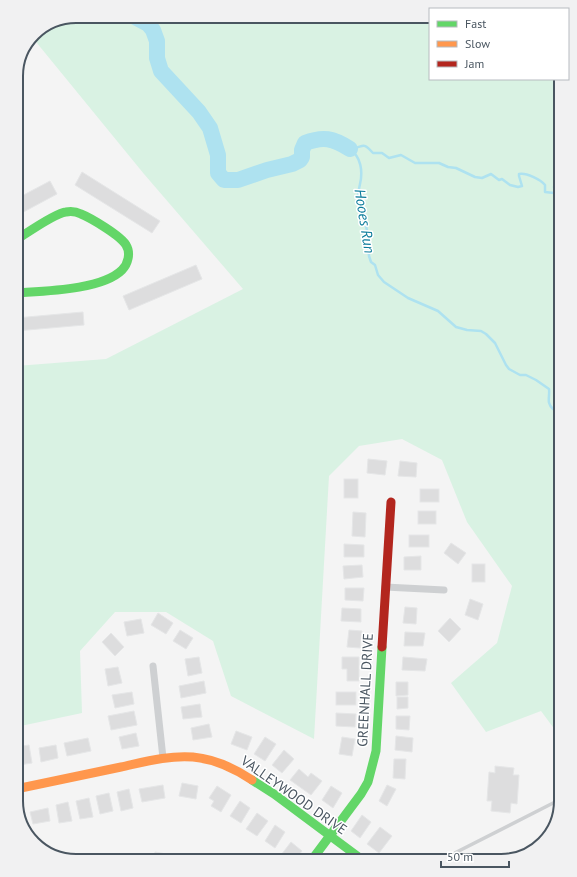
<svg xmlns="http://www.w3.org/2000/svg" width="577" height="877" viewBox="0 0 577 877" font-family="'PT Sans',sans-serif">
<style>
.green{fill:#d9f2e3}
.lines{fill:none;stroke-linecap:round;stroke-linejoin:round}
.stream{stroke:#aee2f0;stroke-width:2.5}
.river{stroke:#aee2f0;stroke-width:16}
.building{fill:#ddddde;stroke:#e5e6e7}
.lane{stroke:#ced0d2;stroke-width:3.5}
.street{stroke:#ced0d2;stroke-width:7}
.fast{stroke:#63d668;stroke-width:9}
.slow{stroke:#ff974d;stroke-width:9}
.jam{stroke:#b3261e;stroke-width:9}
.labels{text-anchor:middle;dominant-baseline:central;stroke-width:3;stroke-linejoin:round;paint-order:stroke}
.street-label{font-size:14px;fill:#4a5661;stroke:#fff}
.water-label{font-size:15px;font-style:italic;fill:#0c7c9b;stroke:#fff}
.rim{fill:none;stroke:#4a5661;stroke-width:2}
</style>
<rect width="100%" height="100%" fill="#f4f4f4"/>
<polygon class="green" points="76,16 430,16 430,79 561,79 561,738 541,711 486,732 451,683 497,643 512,586 467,522 442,460 402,439 359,446 329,476 314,739 231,696 213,641 166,612 115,612 80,651 82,713 16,727 16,366 106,359 243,289 144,174 32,37 34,33"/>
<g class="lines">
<g class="stream">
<path d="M 350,149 C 361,157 363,171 360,184 C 359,189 358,192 358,197 L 368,234 L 369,256 L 371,262 L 375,265 L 378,275 L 384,282 L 408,298 L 438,311 L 456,327 L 467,330 L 481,331 L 486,334 L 495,343 L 506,365 L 509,369 L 520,375 L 526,375 L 536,380 L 549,389 C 550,397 546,403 553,409 L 561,409"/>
<path d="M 350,149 C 365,147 362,141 373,153 L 382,153 L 389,158 L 401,155 L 415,163 L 439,163 L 448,167 L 456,168 L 475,177 L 482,178 L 491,174 L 499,180 L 502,179 L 510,185 L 518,187 L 522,186 L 519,176 L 519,174 C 526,172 541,180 545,185 L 545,192 L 554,193 L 555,192 L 554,187 L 556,182 L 561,184"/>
</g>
<path class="river" d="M 133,16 L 148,24 L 153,30 L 157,41 L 157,58 L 161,71 L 199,112 L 210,128 L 218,155 L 218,173 L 224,180 L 238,180 L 267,170 L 292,164 L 300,160 L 302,157 L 302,150 L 305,143 C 323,136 333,138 350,149"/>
</g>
<g class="building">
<polygon points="82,172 160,221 152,233 75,185"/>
<polygon points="50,181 57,194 16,216 16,199"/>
<polygon points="196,265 202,279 129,310 123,296"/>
<polygon points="83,312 84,325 16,331 16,318"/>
<polygon points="368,459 387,461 385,475 367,473"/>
<polygon points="400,461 417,463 416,477 398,476"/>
<rect x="344" y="479" width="14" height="19"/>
<rect x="420" y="489" width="19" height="13"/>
<rect x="418" y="511" width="18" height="13"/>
<polygon points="353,512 366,513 365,537 352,536"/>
<rect x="409" y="535" width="20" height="12"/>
<polygon points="451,543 466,553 458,564 444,553"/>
<polygon points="344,544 364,545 364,557 344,557"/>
<polygon points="421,556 421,570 404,570 404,557"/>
<rect x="472" y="564" width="13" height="18"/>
<polygon points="362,565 363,577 344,579 343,566"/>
<polygon points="345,588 364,588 363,601 345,600"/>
<polygon points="470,599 483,604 478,620 465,615"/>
<polygon points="405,607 417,608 416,624 403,623"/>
<polygon points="342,608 361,609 361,622 341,621"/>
<polygon points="158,613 173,623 166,634 151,625"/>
<polygon points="450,618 461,629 449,642 438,631"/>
<polygon points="141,619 144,633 127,636 124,622"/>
<polygon points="180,630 193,638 186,649 173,641"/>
<polygon points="349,630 362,631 360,648 347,647"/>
<polygon points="405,632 425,633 423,646 404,646"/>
<polygon points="111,633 124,647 115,656 102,642"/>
<polygon points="199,657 202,673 188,676 185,659"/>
<polygon points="342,657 359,657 359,681 347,681 347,669 342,669"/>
<polygon points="403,657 427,659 425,671 402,670"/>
<polygon points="118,667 122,683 108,686 105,669"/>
<polygon points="204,681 206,693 181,698 179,686"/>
<polygon points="396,682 408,682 408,695 396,696"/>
<polygon points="132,692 134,704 115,708 112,695"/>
<rect x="336" y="692" width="20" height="13"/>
<polygon points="397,697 408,697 408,708 397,709"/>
<polygon points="200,704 202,717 183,719 181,707"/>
<polygon points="134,711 137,725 111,730 108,716"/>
<polygon points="336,713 356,714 355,727 336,726"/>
<polygon points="396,716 410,716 409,730 396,729"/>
<polygon points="209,724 212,737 193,740 191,728"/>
<polygon points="236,731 252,737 247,750 231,744"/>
<polygon points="136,733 139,746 122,749 119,737"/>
<polygon points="396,736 413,738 412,752 395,750"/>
<polygon points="265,737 276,744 265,761 254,754"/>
<polygon points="342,737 355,739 352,756 339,754"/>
<polygon points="88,738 91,751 67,756 64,743"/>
<polygon points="29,745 32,763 19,765 16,747"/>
<polygon points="56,745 58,758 41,762 39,748"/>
<polygon points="284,750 294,759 282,773 272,765"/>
<polygon points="394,759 406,759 405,779 393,778"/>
<polygon points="495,766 514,768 513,775 519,775 517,804 511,803 510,813 491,811 492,801 487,801 489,772 495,773"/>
<polygon points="299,769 308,777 311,773 322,781 311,795 290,780"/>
<polygon points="182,783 198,786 196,799 179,796"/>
<polygon points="163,785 165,798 142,802 139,789"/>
<polygon points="387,785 396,789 387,806 379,801"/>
<polygon points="217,786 231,795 221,812 211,806 214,801 209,798"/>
<polygon points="331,786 342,793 333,808 322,800"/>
<polygon points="129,789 133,808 121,811 117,792"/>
<polygon points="109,793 113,811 100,814 96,796"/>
<polygon points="89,798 93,817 80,819 76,801"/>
<polygon points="240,801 250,808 241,823 230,816"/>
<polygon points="68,802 72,821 59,823 56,805"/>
<polygon points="48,808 50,821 33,824 30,812"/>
<polygon points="257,813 268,821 257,836 246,829"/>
<polygon points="362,815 371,822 360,838 351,831"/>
<polygon points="275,825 285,832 275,848 265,841"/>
<polygon points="380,827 392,836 379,853 367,844"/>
<polygon points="291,842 302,851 294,861 288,861 281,855"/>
<polygon points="155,852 172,855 171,861 154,861"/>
<polygon points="140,854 143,861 125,861"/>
</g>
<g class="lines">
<g class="lane">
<polyline points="518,857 521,856"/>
<polyline points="439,861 561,799"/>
</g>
<g class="street">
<polyline points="385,587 444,590"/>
<polyline points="153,666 163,758"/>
</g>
<g class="fast">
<path d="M 16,240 C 27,233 55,213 66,212 C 71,211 77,212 81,214 C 91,218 121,236 126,245 C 131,253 128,264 122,270 C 102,290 44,291 16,293"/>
<polyline points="252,780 274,794 364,861"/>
<polyline points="311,861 361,794 368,782 376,751 382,647"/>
</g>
<path class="slow" d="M 16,789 C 51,782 86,774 121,767 C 144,762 169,755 193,757 C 215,759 234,768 252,780"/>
<polyline class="jam" points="382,647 391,502"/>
</g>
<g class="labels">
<g class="street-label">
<text transform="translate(365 690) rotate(-87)">GREENHALL DRIVE</text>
<text transform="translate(294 795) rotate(35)">VALLEYWOOD DRIVE</text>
</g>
<g class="water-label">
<text transform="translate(365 221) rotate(81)">Hooes Run</text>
</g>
</g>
<path d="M0 0H577V877H0ZM76 23H501A53 53 0 0 1 554 76V801A53 53 0 0 1 501 854H76A53 53 0 0 1 23 801V76A53 53 0 0 1 76 23Z" fill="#f1f1f2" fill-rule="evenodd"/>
<path class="rim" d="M76 23H501A53 53 0 0 1 554 76V801A53 53 0 0 1 501 854H76A53 53 0 0 1 23 801V76A53 53 0 0 1 76 23Z"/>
<rect x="429" y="8" width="140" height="72" fill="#ffffff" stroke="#b7bbc0"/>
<rect x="437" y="21" width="20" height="6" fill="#63d668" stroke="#b7bbc0"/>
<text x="465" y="28" font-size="12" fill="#4a5661">Fast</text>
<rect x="437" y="41" width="20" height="6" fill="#ff974d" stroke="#b7bbc0"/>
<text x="465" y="48" font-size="12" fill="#4a5661">Slow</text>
<rect x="437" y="61" width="20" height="6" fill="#b3261e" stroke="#b7bbc0"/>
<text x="465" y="68" font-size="12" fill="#4a5661">Jam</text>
<path d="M441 861v6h68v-6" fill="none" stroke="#4a5661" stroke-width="2"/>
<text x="447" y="861" font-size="12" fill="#4a5661" stroke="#ffffff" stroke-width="3" paint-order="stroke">50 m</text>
</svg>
